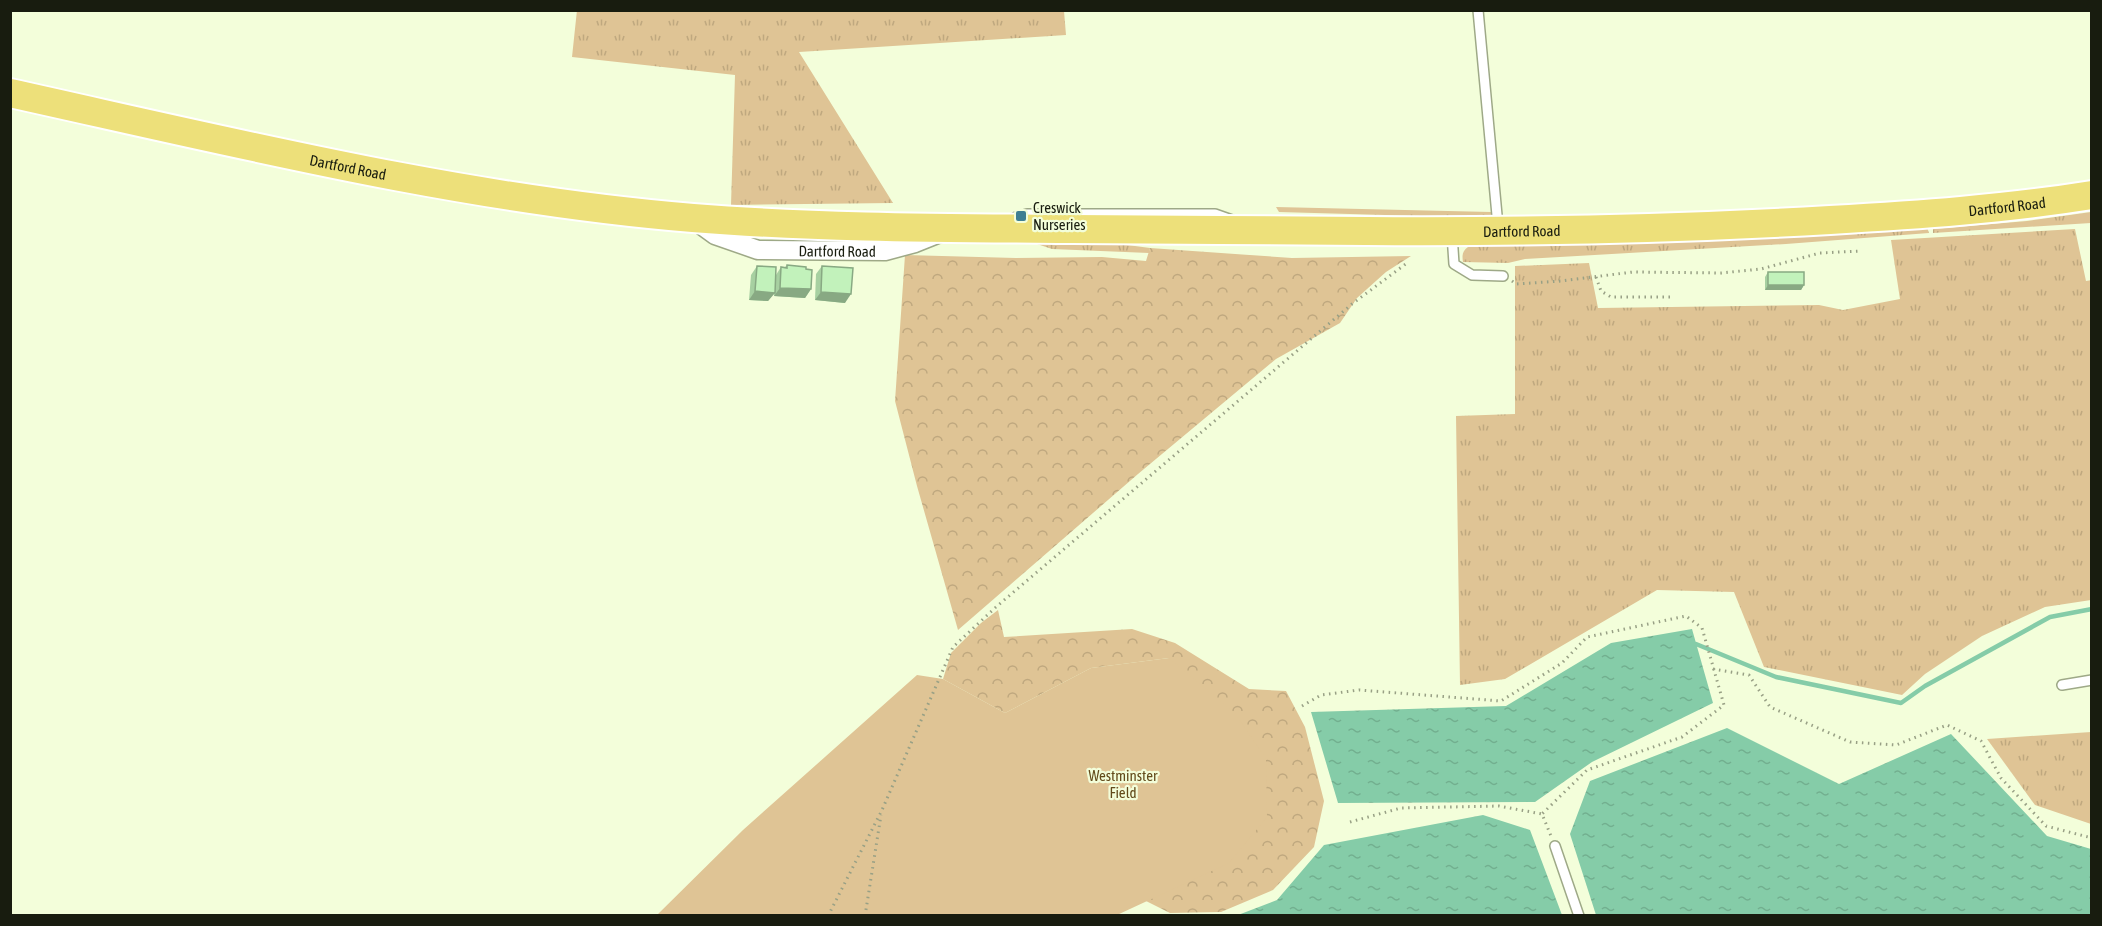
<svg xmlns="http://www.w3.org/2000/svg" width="2102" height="926" viewBox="0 0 2102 926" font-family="'Asap Condensed',sans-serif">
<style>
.grass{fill:url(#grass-tufts)}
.forest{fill:url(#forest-crowns)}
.green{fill:#dfc495}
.water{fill:url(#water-ripples)}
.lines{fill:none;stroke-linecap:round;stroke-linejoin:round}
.stream{stroke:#85cca8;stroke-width:4.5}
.service-casing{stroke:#9ea987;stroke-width:12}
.minor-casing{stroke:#9ea987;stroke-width:21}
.primary-casing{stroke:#fff;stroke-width:32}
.path{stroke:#98a085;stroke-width:3;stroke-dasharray:1.5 4.5;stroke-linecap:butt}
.service{stroke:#fff;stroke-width:9}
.minor{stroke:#fff;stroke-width:18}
.primary{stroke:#ede07a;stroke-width:28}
.wall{fill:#a7d0a1}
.shaded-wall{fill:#88a983}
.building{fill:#c2f2bb;stroke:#88a983;stroke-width:1.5}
.poi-dot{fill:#3f7f93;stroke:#f3feda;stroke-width:2}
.labels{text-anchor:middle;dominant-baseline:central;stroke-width:4.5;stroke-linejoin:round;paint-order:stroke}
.street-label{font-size:15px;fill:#181c0f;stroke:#f3feda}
.poi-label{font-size:15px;fill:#181c0f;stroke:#f3feda;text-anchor:start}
.park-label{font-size:15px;fill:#624a1a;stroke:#f3feda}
</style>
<defs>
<pattern id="grass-tufts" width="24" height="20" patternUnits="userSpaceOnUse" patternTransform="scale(1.5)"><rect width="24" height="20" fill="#dfc495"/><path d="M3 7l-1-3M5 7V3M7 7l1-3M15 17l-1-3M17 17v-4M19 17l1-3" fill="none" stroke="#bfa87f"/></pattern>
<pattern id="forest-crowns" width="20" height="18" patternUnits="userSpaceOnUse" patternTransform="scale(1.5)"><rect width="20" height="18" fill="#dfc495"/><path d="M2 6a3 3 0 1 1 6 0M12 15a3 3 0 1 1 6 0" fill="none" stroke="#bfa87f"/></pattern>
<pattern id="water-ripples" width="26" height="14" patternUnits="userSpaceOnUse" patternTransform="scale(1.5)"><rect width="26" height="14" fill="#85cca8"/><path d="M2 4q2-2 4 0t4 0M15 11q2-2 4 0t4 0" fill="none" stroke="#72af8f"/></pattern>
</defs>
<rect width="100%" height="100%" fill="#f3feda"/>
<g class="grass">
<polygon points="577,10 1064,11 1066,35 799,52 893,203 731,205 735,75 572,57"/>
<polygon points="1276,207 1491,212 1491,218 1279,212"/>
<polygon points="2091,212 2091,223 1933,233 1933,229 2027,221"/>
<path d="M 1927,227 L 1929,233 L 1786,244 L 1525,259 L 1508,263 L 1463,262 C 1462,256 1462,251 1468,247 C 1480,239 1542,245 1559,244 C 1682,243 1805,234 1927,227 Z"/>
<polygon points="2075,229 2086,281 2092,280 2091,600 2045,607 1982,636 1925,674 1902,695 1764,667 1734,592 1657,590 1505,679 1460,685 1456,416 1515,414 1515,266 1589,263 1598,308 1819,305 1843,310 1900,299 1891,240"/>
<polygon points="1067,237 1150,248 1149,253 1052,249 1031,242"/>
<polygon points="2091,732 2091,824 2035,805 1987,739"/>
</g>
<g class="forest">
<polygon points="1150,248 1292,258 1411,256 1386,272 1357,298 1340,323 1276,359 1138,474 958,630 917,486 895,401 905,255 1016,258 1102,257 1146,261"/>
<polygon points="998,610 1004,637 1132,629 1175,643 1249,689 1286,691 1305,727 1324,801 1314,847 1273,890 1221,912 1170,913 1132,894 1169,658 1091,668 1005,713 943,679 951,653 981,623"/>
</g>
<polygon class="green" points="1169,658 1235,713 1266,759 1267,817 1229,863 1117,915 657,915 743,830 917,675 943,679 1005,713 1091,668"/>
<g class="water">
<polygon points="1692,629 1713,703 1592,762 1535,802 1338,803 1311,712 1506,706 1611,643"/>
<polygon points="1727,728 1839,784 1951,734 2047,836 2091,849 2091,915 1596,915 1570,834 1590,781"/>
<polygon points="1483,815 1530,830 1562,915 1238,915 1277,900 1324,845"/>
</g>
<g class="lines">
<polyline class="stream" points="1696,644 1776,677 1901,703 1925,686 2050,617 2092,609"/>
<defs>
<g id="service">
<polyline points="1478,10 1498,226"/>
<polyline points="1016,217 1027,214 1215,214 1232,220"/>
<polyline points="1452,234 1454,264 1472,275 1503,276"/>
<polyline points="2062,685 2092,680"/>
<polyline points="1555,846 1579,916"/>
</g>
<g id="minor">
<path id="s1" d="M 693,219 L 715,235 L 758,250 L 885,251 L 915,243 L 940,233"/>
</g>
<g id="primary">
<path id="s2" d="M 10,93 C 236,143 462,199 693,218 C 819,228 946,228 1072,229 C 1170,229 1269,231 1367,231 C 1521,232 1676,229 1830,220 C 1917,215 2005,209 2092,195"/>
</g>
</defs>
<use href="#service" class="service-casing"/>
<use href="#minor" class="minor-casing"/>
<use href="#primary" class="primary-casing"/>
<g class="path">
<polyline points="1596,277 1601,291 1611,297 1672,297"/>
<polyline points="1512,281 1516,284 1561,281 1633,272 1721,273 1761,269 1820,253 1860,251"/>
<polyline points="1713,669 1749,675 1770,707 1850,742 1896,745 1947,725 1981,741 2001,778 2046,826 2092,838"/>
<polyline points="1302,706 1321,695 1359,690 1501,701 1562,663 1587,637 1686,616 1702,628 1724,705 1682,737 1587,770 1542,814"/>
<polyline points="1350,822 1401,808 1499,806 1542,814 1551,836"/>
<polyline points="828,916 882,810 953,647 996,607 1352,304 1407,263"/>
<polyline points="865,916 881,815"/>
</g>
<use href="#service" class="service"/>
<use href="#minor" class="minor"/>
<use href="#primary" class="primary"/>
</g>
<g class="wall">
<polygon points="787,265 811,289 805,298 774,296 774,293 768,301 749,300 751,275 757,266 776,275 781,267 785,267"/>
<polygon points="822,266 845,303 815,300 816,274"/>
<polygon points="1768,272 1804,285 1801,290 1765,290 1765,277"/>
</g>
<g class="shaded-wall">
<polygon points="1768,285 1804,285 1801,290 1765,290"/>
<polygon points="780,288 811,289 805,298 774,296"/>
<polygon points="755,291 775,293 768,301 749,300"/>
<polygon points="821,292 851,294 845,303 815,300"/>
</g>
<g class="building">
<polygon points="787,265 806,267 806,269 812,270 811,289 780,288 781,267 787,268"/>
<polygon points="757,266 776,267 775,293 755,291"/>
<polygon points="822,266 853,268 851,294 821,292"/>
<rect x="1768" y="272" width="36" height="13"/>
</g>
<rect class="poi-dot" x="1015" y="210" width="12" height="12" rx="3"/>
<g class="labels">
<g class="street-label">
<text stroke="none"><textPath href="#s2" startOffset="346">Dartford Road</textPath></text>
<text stroke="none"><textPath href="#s2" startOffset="2010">Dartford Road</textPath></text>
<text stroke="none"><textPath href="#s2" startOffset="1524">Dartford Road</textPath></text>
<text stroke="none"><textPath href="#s1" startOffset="152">Dartford Road</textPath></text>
</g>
<g class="poi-label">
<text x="1033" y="207">Creswick<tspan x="1033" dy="17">Nurseries</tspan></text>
</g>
<g class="park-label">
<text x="1123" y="775">Westminster<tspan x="1123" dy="17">Field</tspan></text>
</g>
</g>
<rect width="2102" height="926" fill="none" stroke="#181c0f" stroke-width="24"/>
</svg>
